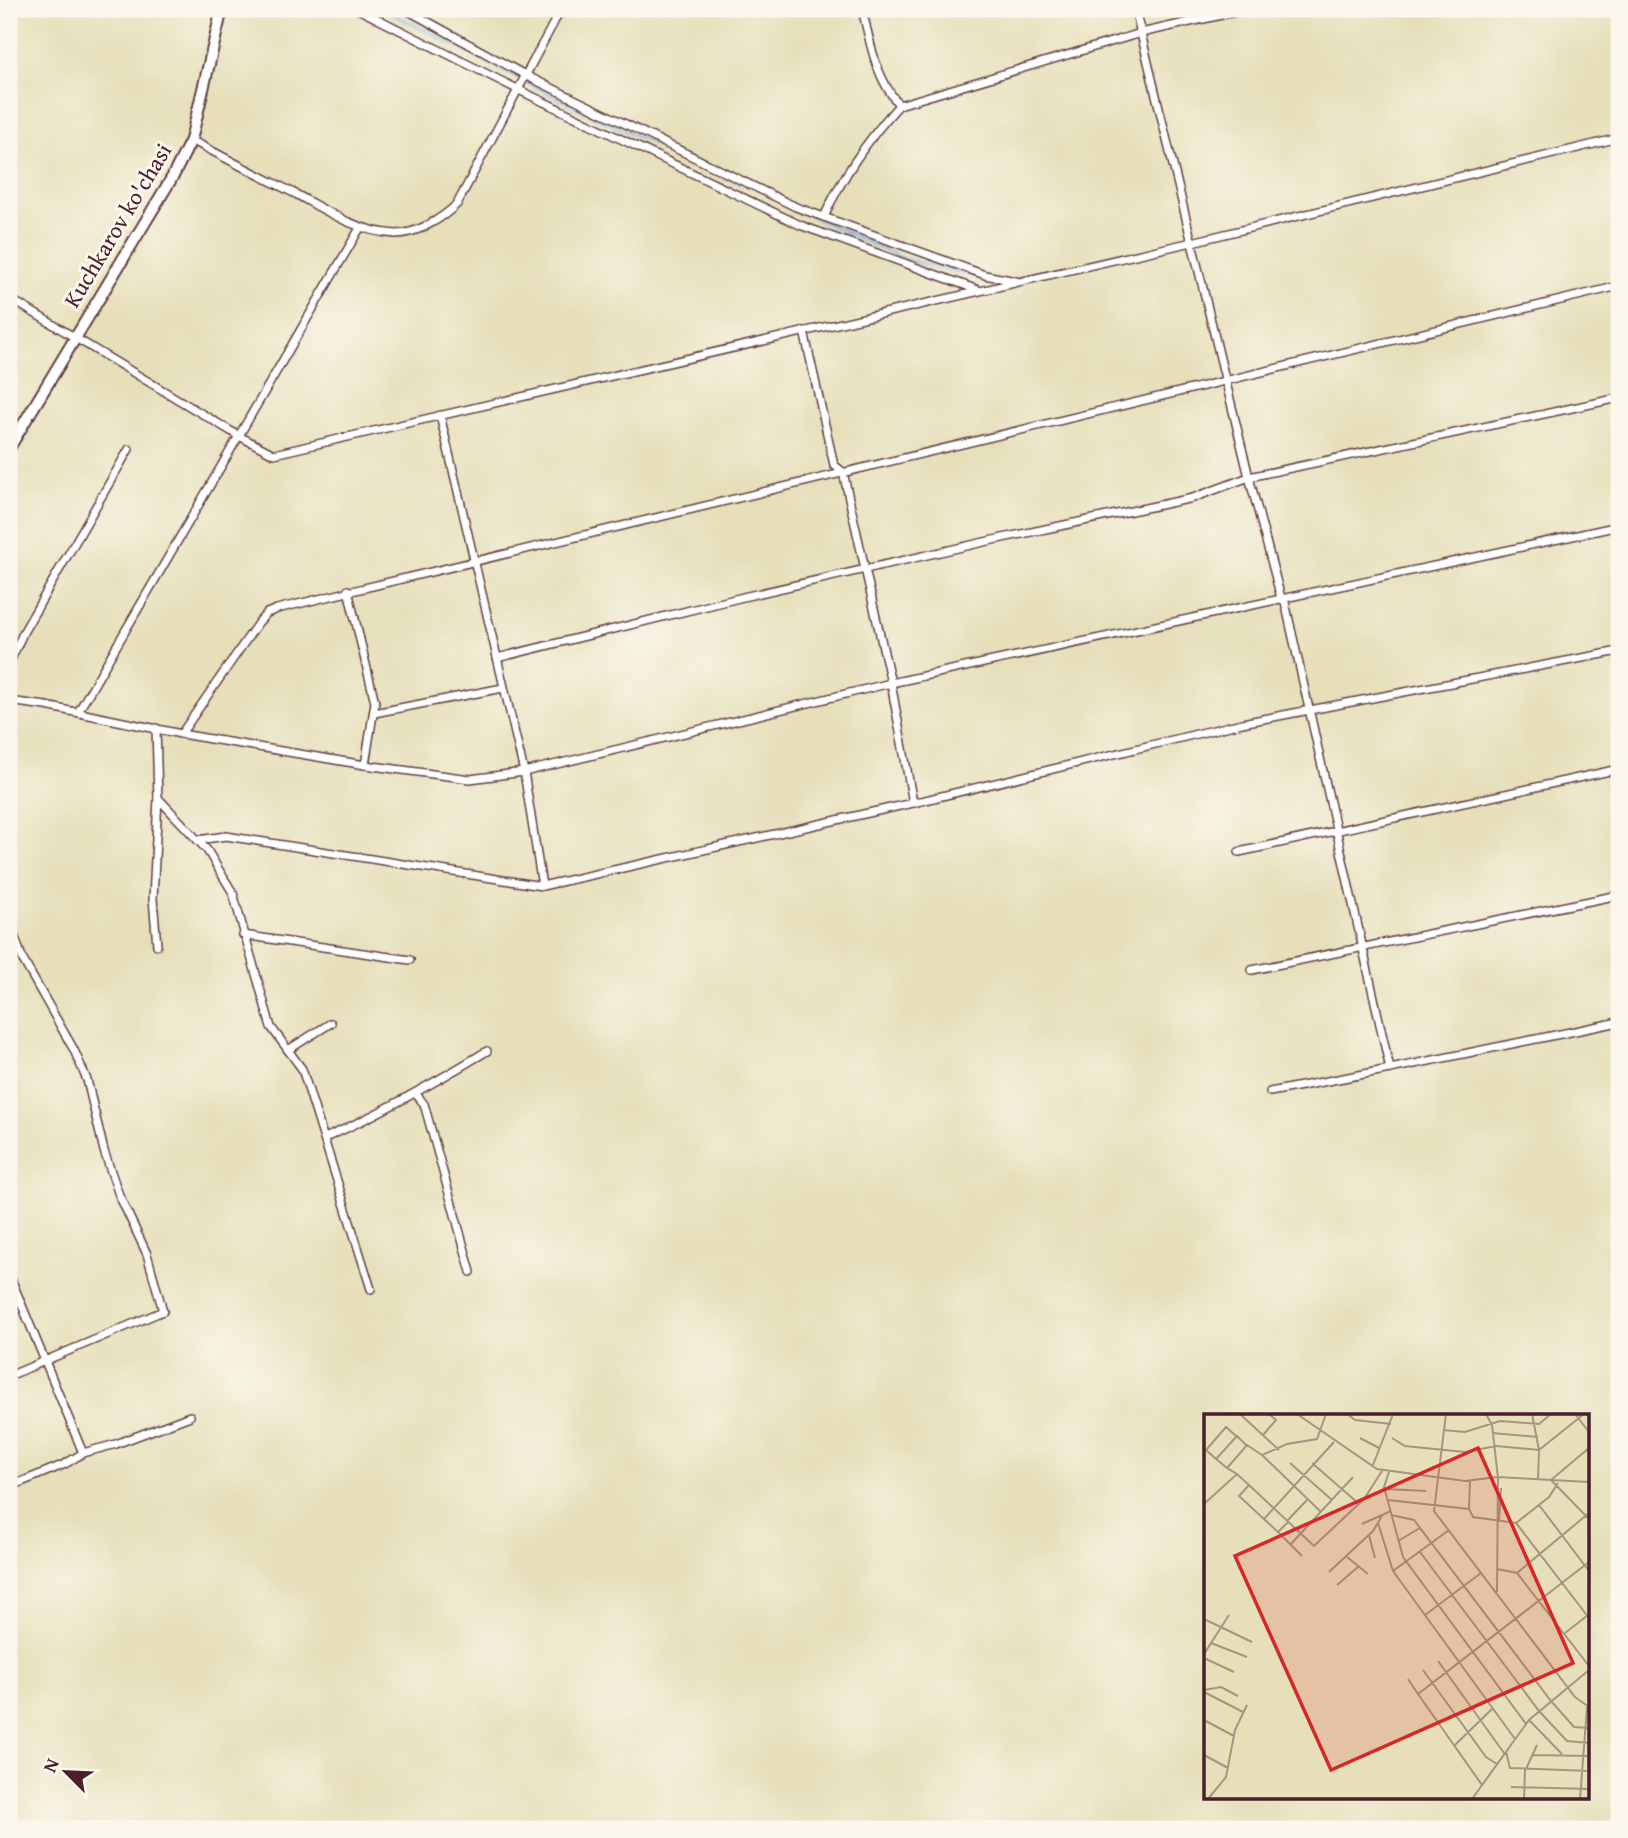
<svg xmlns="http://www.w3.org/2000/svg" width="1628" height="1838" viewBox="0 0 1628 1838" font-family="'Gentium Book Plus',serif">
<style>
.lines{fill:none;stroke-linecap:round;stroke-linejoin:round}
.stream{stroke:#76b1e7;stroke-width:2.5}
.minor-casing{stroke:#613c40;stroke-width:10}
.secondary-casing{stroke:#613c40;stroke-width:14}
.minor{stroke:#fff;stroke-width:7}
.secondary{stroke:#fff;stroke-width:10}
.labels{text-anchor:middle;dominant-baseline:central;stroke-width:6;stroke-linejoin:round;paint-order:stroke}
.street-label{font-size:23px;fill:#4a1f2b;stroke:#fbf7ec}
.inset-road{fill:none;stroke:#a89281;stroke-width:2}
.view{fill:#d62828;fill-opacity:0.15;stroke:#d62828;stroke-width:3.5}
.inset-edge{fill:none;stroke:#4a1f2b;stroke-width:3.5}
</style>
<rect width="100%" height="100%" fill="#fbf7ec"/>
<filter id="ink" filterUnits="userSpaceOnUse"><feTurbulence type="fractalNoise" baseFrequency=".0143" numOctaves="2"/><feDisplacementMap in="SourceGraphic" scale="14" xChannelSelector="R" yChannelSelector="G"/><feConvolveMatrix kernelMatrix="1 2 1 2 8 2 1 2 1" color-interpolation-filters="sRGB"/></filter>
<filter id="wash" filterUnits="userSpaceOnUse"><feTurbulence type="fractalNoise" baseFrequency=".00686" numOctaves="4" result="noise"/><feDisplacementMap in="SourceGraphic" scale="28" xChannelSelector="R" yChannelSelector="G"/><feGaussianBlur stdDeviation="1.57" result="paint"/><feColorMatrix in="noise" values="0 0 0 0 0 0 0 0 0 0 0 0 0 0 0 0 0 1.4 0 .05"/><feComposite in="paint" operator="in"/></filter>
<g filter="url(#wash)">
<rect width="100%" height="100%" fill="#e6dfba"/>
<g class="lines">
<g class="stream">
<polyline points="383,9 589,114 741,184"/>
<polyline points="811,216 904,259 994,282"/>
</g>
</g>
</g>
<g filter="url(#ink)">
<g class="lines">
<defs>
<g id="minor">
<polyline points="358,9 517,89 800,225 978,290"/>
<polyline points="405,9 525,75 796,207 985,275 1016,281"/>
<path d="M 862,9 C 871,45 875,76 899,105"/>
<polyline points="1135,9 1249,477 1281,598 1285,602 1390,1069 1270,1092"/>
<polyline points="9,21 12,9"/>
<path d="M 191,140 C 225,158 258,175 292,192 C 325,210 357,232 396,234 C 417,234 443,218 457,204 L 561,9"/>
<path d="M 824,217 C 843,175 868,139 899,105 L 1141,33 L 1248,9"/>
<polyline points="9,298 239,436 274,454 1192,242 1619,138"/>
<polyline points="804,331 834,465 843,472 891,683 913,803"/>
<polyline points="440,415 524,772 542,886 913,803 1242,723 1619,651"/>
<polyline points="348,590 375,702 365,765"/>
<polyline points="497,658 743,597 993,540 1193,498 1249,477 1619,398"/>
<polyline points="9,664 24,631 129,449"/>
<polyline points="9,701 46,706 181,734 365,765 470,779 524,772 891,683 1619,526"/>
<polyline points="78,712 360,228"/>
<polyline points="374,713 503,688"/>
<polyline points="156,728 158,798 153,899 157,945"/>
<polyline points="181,734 258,623 267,613 277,609 1619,286"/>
<polyline points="158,798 207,850 233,893 271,1027 302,1069 371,1289"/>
<polyline points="198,840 226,836 542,886"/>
<polyline points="1239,852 1619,769"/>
<polyline points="9,881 14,935 23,960 74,1050 87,1080 104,1151 119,1195 147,1254 163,1311 9,1376"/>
<polyline points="243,935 410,960"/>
<polyline points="1252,970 1619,895"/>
<polyline points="288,1050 331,1023"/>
<polyline points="1390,1069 1619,1022"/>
<polyline points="416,1094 424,1104 471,1272"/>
<path d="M 325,1138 C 382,1113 434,1083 487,1051"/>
<polyline points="9,1274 83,1453"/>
<polyline points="9,1487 65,1464 83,1453 116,1444 190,1416"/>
</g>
<polyline id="secondary" points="9,448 173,176 191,140 222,9"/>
</defs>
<use href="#minor" class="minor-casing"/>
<use href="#secondary" class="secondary-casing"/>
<use href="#minor" class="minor"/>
<use href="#secondary" class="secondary"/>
</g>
</g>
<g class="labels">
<g class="street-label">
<text transform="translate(117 225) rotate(-59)">Kuchkarov ko'chasi</text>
</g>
</g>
<g transform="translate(1204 1414)">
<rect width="385" height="385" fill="#e6dfba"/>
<path class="inset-road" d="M 36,0 L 75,36M 93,0 L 173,55 L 261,67 L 293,63 L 347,66 L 385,105M 143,0 L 151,6 L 187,10M 242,0 L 230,97 L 371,283 L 385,293M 282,0 L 288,11 L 294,64 L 293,178M 328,0 L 335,36 L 334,65M 371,0 L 385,18M 239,16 L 261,18 L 296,7 L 335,10 L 347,0M 288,19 L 334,23M 59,21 L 72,6 L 65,0M 156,24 L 175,34M 188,24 L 201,32 L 261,38 L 292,32 L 335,36 L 380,0M 12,45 L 2,36 L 22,13 L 32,22M 86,49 L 128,86M 108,49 L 154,89M 169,51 L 189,0M 23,54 L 12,45 L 33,22 L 42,31M 185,58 L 180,73 L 199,143 L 322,310M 33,60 L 23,54 L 43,31 L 58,41M 347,66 L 385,34M 347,66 L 385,68M 266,67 L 265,95 L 269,103 L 312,109 L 345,83 L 354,69M 45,71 L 110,132 L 160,85 L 178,57M 181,75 L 222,77M 184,86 L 265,95M 0,90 L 33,60 L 45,71 L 35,82 L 74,118M 335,91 L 385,157M 117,98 L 58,41 L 83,30 L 113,25 L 122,0M 187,101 L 210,106 L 347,287 L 370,313 L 385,314M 60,105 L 130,28M 83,107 L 103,86M 295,107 L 297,74M 84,108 L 74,118 L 98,142M 174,109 L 189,157M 312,109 L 385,204M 158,110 L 187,97M 245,116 L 189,157 L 311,325M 165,121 L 171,144M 194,127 L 216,114M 87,130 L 149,63M 216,138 L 335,297 L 363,327 L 385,329M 143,143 L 164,160M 293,155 L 313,159 L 385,252M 125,158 L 169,117 L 178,102M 313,159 L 385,99M 133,171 L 154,153M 221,201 L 277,159M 0,205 L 48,228M 361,219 L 384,201M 7,229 L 43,243M 0,240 L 25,201M 0,244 L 30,258M 234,247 L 300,339M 219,256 L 282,343 L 293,350M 204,265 L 214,280 L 385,148M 0,276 L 17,273 L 34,282M 0,278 L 39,298M 214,280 L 278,371M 0,306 L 30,322M 325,306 L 358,340M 251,331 L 289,294M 302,338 L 306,354 L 385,357M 0,341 L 24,354M 329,341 L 385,342M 322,355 L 333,331M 307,373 L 385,375M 4,385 L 22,363 L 31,316 L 43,291M 268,385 L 325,306 L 385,256M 320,385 L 321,355M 376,385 L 383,293"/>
<path class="view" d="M 274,34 L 369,249 L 127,356 L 31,142 Z"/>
<rect width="385" height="385" class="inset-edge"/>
</g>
<rect width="1628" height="1838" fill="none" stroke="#fbf7ec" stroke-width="35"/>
<g transform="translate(66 1772) rotate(294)" stroke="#fbf7ec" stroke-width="5" paint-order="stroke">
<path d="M0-5L12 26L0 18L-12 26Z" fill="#4a1f2b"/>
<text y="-10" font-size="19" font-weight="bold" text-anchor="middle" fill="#4a1f2b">N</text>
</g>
</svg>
